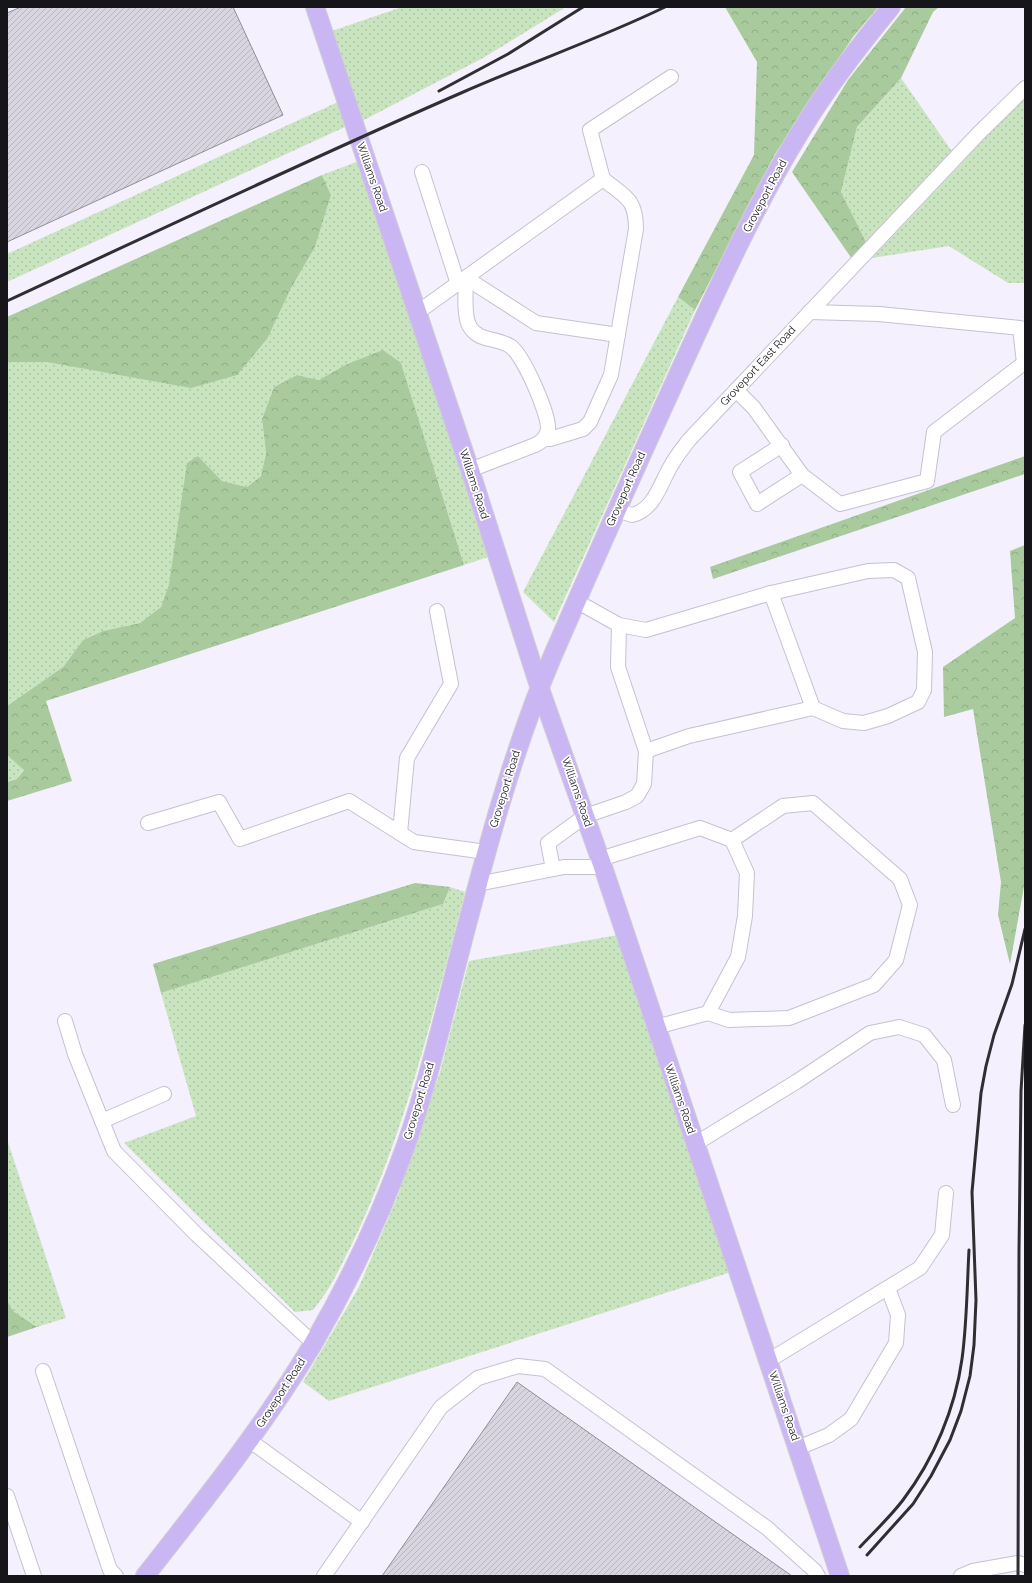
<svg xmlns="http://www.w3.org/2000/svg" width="1032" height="1583" viewBox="0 0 1032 1583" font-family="Raleway,sans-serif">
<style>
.grass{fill:url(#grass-dots)}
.forest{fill:url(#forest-crowns)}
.building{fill:url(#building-hatch);stroke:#908d99}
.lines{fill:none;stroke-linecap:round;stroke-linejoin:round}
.minor-casing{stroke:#c5c2cd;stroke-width:16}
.major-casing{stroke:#d0d0d1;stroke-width:20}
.minor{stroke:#fff;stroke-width:14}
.major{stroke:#cbb6f4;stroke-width:18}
.rail{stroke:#2f2e33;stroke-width:3}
.labels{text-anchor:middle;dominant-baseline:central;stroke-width:3.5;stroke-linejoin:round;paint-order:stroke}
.street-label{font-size:11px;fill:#161519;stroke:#fff}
</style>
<defs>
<pattern id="grass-dots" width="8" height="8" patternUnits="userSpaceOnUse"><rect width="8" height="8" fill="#c9e5c0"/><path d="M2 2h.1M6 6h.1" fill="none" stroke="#acc4a4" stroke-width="1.8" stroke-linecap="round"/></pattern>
<pattern id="forest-crowns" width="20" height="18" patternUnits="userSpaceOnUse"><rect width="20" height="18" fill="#a8ca9d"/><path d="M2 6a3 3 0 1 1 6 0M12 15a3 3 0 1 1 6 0" fill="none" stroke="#90ad87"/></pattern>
<pattern id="building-hatch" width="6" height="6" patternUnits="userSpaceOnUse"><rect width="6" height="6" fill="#d8d5e1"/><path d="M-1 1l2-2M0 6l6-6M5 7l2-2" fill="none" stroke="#b9b6c0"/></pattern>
</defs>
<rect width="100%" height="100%" fill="#f4f0fd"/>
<g class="grass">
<polygon points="402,7 566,7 483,58 362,121 332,31"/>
<polygon points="901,78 953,153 867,244 841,192 857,127"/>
<polygon points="1025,96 1025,283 1008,283 949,246 872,258"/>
<polygon points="338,102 345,127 7,282 7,254"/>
<polygon points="359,161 491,556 464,565 401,363 345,365 319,380 297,375 274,387 262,419 266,453 261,476 247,487 222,481 198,456 169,584 161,607 140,623 103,631 83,640 63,667 7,706 7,362 47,362 290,290 315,247 331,195 322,175"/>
<polygon points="678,297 695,310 554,622 523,592"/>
<polygon points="7,755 24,769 17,779 7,782"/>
<path d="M 450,887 L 465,892 C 430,1023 400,1158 335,1277 C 329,1289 321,1300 313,1310 L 295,1312 L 124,1143 L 196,1116 L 161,993 L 443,904 Z"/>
<polygon points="618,935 731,1272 329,1401 303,1382 359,1287 398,1195 440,1072 469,961"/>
<polygon points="7,1139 66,1318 37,1327 13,1311 7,1300"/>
</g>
<g class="forest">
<polygon points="725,7 878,7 853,37 775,154 695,310 678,297 754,155 757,62"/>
<polygon points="906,7 939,7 933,12 901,78 857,127 841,192 867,244 852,259 792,172 848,80"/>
<polygon points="322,175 331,195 315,247 290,290 267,339 237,375 191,388 47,362 7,362 7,317"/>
<polygon points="383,350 401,363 464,565 46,701 72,781 7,801 7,782 17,779 24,770 7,755 7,706 63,667 83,640 103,631 140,623 161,607 169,584 187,463 198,456 222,481 247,487 261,476 266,453 262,419 274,387 297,375 319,380 345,365"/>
<polygon points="1025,456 1025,474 713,579 710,567"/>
<polygon points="1025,545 1025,881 1010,964 998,915 1001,882 973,709 944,717 943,667 1015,618 1010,551"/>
<polygon points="415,883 450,887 443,904 161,993 153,964"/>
<polygon points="7,1300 13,1311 37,1327 7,1337"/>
</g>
<g class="building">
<polygon points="21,7 233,7 283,115 7,242 7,13"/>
<polygon points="517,1382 792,1576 382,1576"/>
</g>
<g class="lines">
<defs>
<g id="minor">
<polyline points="422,172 458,284"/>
<path d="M 466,278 C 466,291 463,316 470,327 C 479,342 496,337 510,346 C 523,354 549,414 548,429 C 547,436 542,442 535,445 L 470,470"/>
<polyline points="466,278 536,323 618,335"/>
<polyline points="418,312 603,179 590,130 671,77"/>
<polyline points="736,390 754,408 802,475 840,504 927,481 934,432 1024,363 1020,328 879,314 809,312"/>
<path d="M 544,439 L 550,439 L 583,429 L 590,422 L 611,375 L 636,229 C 636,198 625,197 603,179"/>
<polyline points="782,445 740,472 757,504 802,475"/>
<path d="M 617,510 L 632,515 C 655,510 661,481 672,464 C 677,455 683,448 689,440 L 979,133 L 1025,88"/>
<polyline points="771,593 868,571 894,570 908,578 925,652 924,690 918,702 888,716 864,723 843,721 813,708"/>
<polyline points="576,601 619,625 646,630 771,593 813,708 689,736 646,751"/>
<polyline points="148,823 219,802 240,839 349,801 414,842 486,852"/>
<polyline points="400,833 407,758 451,684 437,611"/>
<polyline points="600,859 700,828 732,840 747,873 745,916 738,957 708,1013 656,1027"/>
<polyline points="553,869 548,843 585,816 626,802 637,796 644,784 646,751 618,667 619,625"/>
<polyline points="477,884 564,867 603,867"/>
<polyline points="708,1013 729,1020 789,1018 874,985 896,960 910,905 900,879 813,803 783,806 732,840"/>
<polyline points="65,1021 75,1054 114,1151 197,1235 313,1343"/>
<polyline points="102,1121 164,1094"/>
<polyline points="695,1144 796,1082 870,1033 899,1027 924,1035 944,1060 953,1105"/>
<polyline points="768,1361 920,1268 942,1235 946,1193"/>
<polyline points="43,1371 110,1570 116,1576"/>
<polyline points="249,1440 362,1522"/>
<polyline points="798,1448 829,1435 851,1419 896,1343 898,1315 888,1288"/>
<polyline points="7,1496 34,1576"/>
<polyline points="324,1576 441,1407 478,1378 518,1366 545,1369 767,1528 815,1571 818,1576"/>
<polyline points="961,1576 973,1571 1018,1563 1025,1565"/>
</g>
<g id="major">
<polyline points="315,7 470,470 539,686 603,867 840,1576"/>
<path d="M 145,1576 C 204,1501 264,1426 313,1344 C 349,1282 382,1213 406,1145 C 427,1085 442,1023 457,963 C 484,859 511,754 553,655 C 593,563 634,471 676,379 C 715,294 753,208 802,129 C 828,86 859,46 891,7"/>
</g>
</defs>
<use href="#minor" class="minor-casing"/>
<use href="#major" class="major-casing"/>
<use href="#minor" class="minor"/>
<use href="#major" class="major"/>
<g class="rail">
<polyline points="439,91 508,54 583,7"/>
<path d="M 7,301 C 158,231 309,159 461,93 C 529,63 599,39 665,7"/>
<path d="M 860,1547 C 874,1532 890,1517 903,1500 C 934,1459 955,1409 962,1359 C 967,1323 967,1286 969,1250"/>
<polyline points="867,1555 913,1504 931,1476 950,1440 961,1411 970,1376 974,1345 976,1300 972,1192 981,1093 986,1066 994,1035 1012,984 1025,929"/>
<polyline points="1018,1576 1019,1251 1021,1091 1025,1025"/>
</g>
</g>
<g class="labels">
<g class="street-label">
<text transform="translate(372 177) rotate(71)">Williams Road</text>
<text transform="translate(765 196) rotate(-62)">Groveport Road</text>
<text transform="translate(758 366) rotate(-47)">Groveport East Road</text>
<text transform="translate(474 484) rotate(72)">Williams Road</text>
<text transform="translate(626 489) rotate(-66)">Groveport Road</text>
<text transform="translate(505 789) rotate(-73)">Groveport Road</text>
<text transform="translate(577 792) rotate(71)">Williams Road</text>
<text transform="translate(680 1099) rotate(71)">Williams Road</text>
<text transform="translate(419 1101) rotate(-73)">Groveport Road</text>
<text transform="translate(281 1393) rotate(-57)">Groveport Road</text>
<text transform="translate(784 1406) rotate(71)">Williams Road</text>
</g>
</g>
<rect width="1032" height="1583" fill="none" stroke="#161519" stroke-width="16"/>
</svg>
